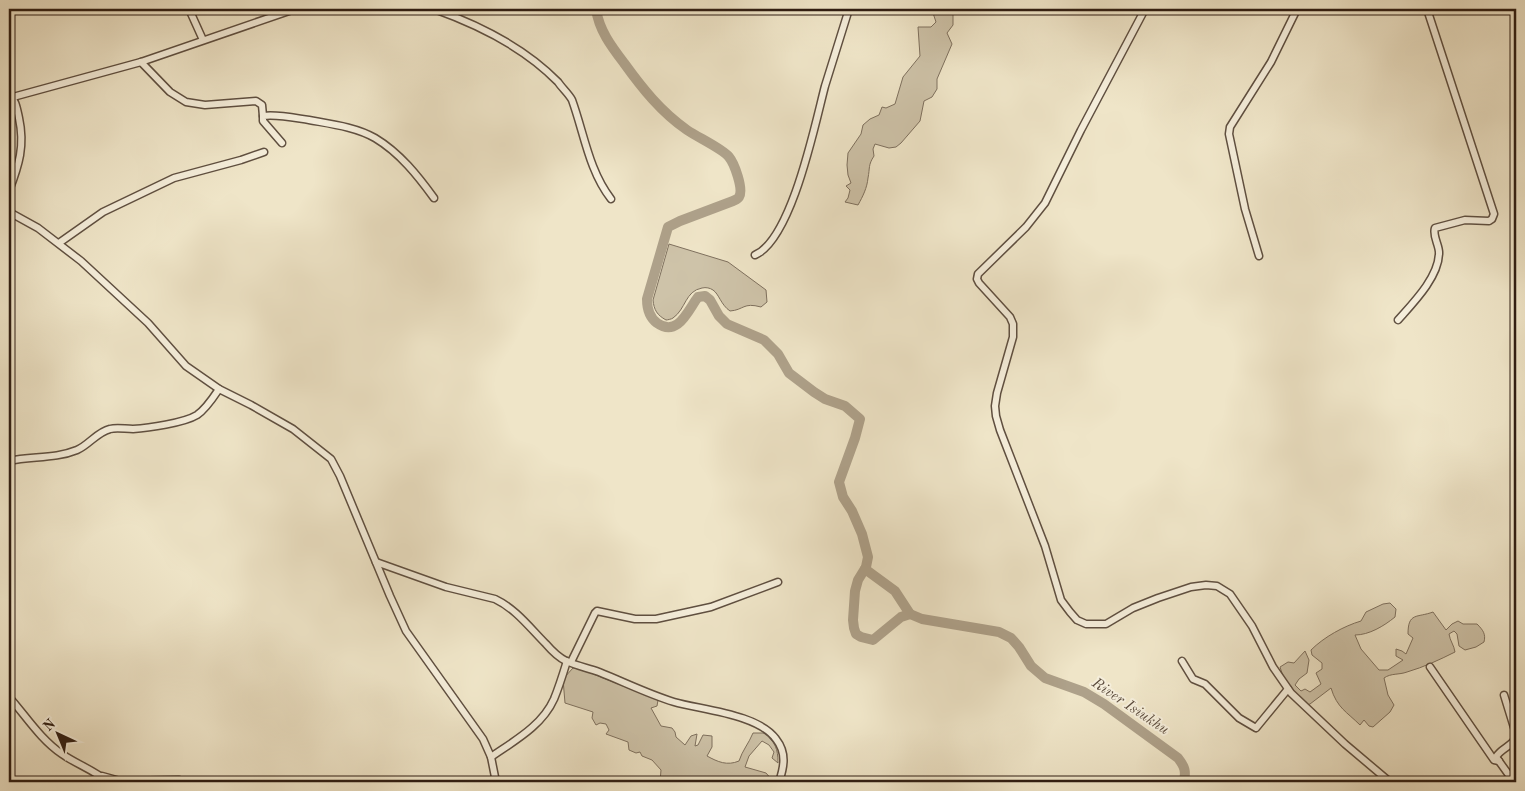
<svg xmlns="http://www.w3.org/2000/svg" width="1525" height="791" viewBox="0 0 1525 791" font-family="'Old Standard TT',serif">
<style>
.green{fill:#cec3a9;stroke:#7e705e}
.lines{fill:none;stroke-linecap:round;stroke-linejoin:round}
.river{stroke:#aea18a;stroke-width:10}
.minor-casing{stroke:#5f4f40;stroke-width:9}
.minor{stroke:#f5eedb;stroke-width:6}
.labels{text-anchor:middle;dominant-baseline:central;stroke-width:4;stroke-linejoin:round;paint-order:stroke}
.water-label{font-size:15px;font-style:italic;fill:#5b4b3c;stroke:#f5eedb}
</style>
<rect width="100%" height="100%" fill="#efe5c8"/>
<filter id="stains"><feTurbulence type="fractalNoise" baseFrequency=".004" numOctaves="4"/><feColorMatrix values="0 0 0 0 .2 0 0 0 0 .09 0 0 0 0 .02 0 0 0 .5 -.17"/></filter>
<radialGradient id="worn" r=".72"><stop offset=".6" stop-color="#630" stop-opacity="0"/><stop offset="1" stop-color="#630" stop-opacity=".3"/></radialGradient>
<g class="green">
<path d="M 905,9 L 956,9 L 953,13 L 953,25 L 947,33 L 952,44 L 937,79 L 937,89 L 932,97 L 924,101 L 920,121 L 901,143 L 896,147 L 889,148 L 875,144 L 873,149 L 874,156 C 868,165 870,168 868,178 C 867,188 863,196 858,205 L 845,202 L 848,198 L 850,190 L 846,186 L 851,183 L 848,175 L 847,165 L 848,153 L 861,134 L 863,125 L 870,119 L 879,115 L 882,107 L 886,108 L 895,104 L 903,77 L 920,56 L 918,27 L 931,27 L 936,22 L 933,13 L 923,13 L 920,9 L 912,14 L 905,11 Z"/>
<path d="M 669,244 L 728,262 L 766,290 L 767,302 L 761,307 C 743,302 744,310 730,311 C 721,305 719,294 713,290 C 710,288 706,287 702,288 C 685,291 686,309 673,318 C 672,319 667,320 666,320 C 657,315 654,310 653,300 Z"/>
<path d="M 1390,603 L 1396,609 L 1395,617 C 1384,626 1369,635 1355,635 L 1361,649 L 1379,670 L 1388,670 L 1403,660 L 1396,656 L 1396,649 L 1402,651 L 1406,654 L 1413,638 L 1408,634 C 1408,612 1417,618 1433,612 L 1446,630 L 1452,624 L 1458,621 L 1463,624 L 1477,624 C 1483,630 1486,634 1484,642 L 1476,647 L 1465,650 L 1459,646 L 1457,634 L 1454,631 L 1449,634 C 1450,641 1454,645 1455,652 C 1439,660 1424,667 1407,672 C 1399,675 1391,673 1384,678 L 1388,695 L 1394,705 L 1390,712 L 1373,727 L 1369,726 L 1364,720 L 1360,725 C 1347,712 1337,708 1331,688 L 1310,704 L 1307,705 C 1295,694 1284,682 1280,667 L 1288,662 L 1294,663 L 1305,651 L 1309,660 L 1307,673 L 1299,679 L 1295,685 L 1301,691 L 1305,689 L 1310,692 L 1321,684 L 1316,673 L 1322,669 L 1322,663 L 1312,655 L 1311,650 C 1324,637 1344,626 1361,621 L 1366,612 L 1383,604 Z"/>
<path d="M 573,668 L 581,669 L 658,700 L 657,706 L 651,708 L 661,726 L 672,728 L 675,732 L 676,737 L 685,745 L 691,736 L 697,734 L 695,746 L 698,745 L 703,735 L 712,736 L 712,747 L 707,756 C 718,762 727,766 739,761 C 742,751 749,743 753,733 L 765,733 C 775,743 778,748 778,763 L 772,758 L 774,752 L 769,745 L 762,741 L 749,756 L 745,767 L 766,773 L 774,782 L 660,782 L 661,770 L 652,760 L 642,756 L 640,752 L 636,753 L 629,750 L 628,742 L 606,734 L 609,730 L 606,724 L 600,723 L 596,725 L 592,718 L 593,712 L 565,703 L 563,679 Z"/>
</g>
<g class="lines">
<g class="river">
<path d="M 596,9 C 599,30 611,46 624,63 C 642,88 661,112 687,130 C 697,137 723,149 729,157 C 734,163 744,189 739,197 C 738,199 735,200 733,201 L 680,221 L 668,227 L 647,299 C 647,309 649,317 657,323 C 678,338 688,310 698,297 L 705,296 L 710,300 L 719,316 L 727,324 L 764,340 L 778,354 L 789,373 L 814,392 L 825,399 L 845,406 L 860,419 L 855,438 L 839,482 L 843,497 L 852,511 L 862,534 L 868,557 L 866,567 L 858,580 L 855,591 L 853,620 L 854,628 L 856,634 L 861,637 L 873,640 L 901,617 L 910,614 L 922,619 L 999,632 L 1011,638 L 1019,647 L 1031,666 L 1045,678 L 1084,692 L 1104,704 L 1178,758 C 1185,767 1186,771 1184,782"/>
<polyline points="865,569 895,591 910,614"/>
</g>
<defs>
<g id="minor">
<polyline points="189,9 203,40"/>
<path d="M 434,9 C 479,25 524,47 558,82 C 562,88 569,94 572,100 C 584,133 589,171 611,199"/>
<polyline points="1145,9 1081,130 1045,203 1026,227 978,274 977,279 979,283 1010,317 1013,324 1013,337 997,393 995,406 996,416 1000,430 1045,546 1061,600 1070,612 1077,620 1086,624 1106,624 1133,608 1158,598 1191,587 1206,585 1217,586 1230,594 1252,626 1273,667 1291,693 1345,744 1390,782"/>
<polyline points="141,62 170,92 186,102 205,105 256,101 262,105 263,116"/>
<path d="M 9,94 C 16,100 17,109 19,118 C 25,146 19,165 9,191"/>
<polyline points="13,97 141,62 295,9"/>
<path d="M 282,143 L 263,121 L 263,116 C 277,114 295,118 309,120 C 331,124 356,127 375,138 C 400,153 418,176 434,198"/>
<polyline points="9,212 38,228 81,261 148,323 186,366 219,389 251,405 293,429 331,459 340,476 390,596 406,631 483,739 491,757 496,782"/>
<polyline points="59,243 103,212 174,178 241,160 264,152"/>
<path d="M 755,255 C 792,239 815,124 825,86 C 833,60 841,35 849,9"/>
<polyline points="1259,256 1245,209 1229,134 1230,127 1271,62 1297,9"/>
<path d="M 1398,320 C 1413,303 1438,278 1439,254 C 1440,246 1432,236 1435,228 L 1465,220 L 1489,221 L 1492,219 L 1494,214 L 1427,9"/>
<path d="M 9,461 C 32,456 55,459 77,450 C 89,445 97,432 110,429 C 117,427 125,429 133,429 C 148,428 184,423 197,415 C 206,409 213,398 219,389"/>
<path d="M 376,562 L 446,587 L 495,599 C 516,609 530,628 546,644 C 552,651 558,657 566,661 C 577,666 588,668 599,672 C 624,682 648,694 674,702 C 702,710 758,714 776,739 C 787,753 784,767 779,782"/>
<polyline points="1182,661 1193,679 1205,684 1239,718 1256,728 1288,689"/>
<polyline points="571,662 595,613 597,611 635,619 656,619 711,607 778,582"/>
<polyline points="1430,667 1494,760 1499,761"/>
<polyline points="1504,695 1516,734"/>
<path d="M 9,697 C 26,716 40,739 62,754 C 76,764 94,770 108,782"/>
<path d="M 491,757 C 514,741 542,726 554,699 C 559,687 563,674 567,661"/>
<polyline points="102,776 120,781 179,780"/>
<path d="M 1514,782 L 1496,757 C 1501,748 1513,746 1516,737"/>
</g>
</defs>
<use href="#minor" class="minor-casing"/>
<use href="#minor" class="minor"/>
</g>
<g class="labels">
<g class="water-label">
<text transform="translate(1130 707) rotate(34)">River Isiukhu</text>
</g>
</g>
<rect width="1525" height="791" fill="none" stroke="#efe5c8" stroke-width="30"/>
<rect x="10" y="10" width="1505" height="771" fill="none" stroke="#2f1d12" stroke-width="2.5"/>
<rect x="15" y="15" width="1495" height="761" fill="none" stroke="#2f1d12"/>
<g transform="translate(58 734) rotate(316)" stroke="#f5eedb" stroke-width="4" paint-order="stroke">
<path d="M0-4L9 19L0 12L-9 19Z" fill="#2f1d12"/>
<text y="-8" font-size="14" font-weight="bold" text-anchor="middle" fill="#2f1d12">N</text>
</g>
<rect width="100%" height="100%" filter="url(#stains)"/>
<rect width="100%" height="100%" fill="url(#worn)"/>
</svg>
